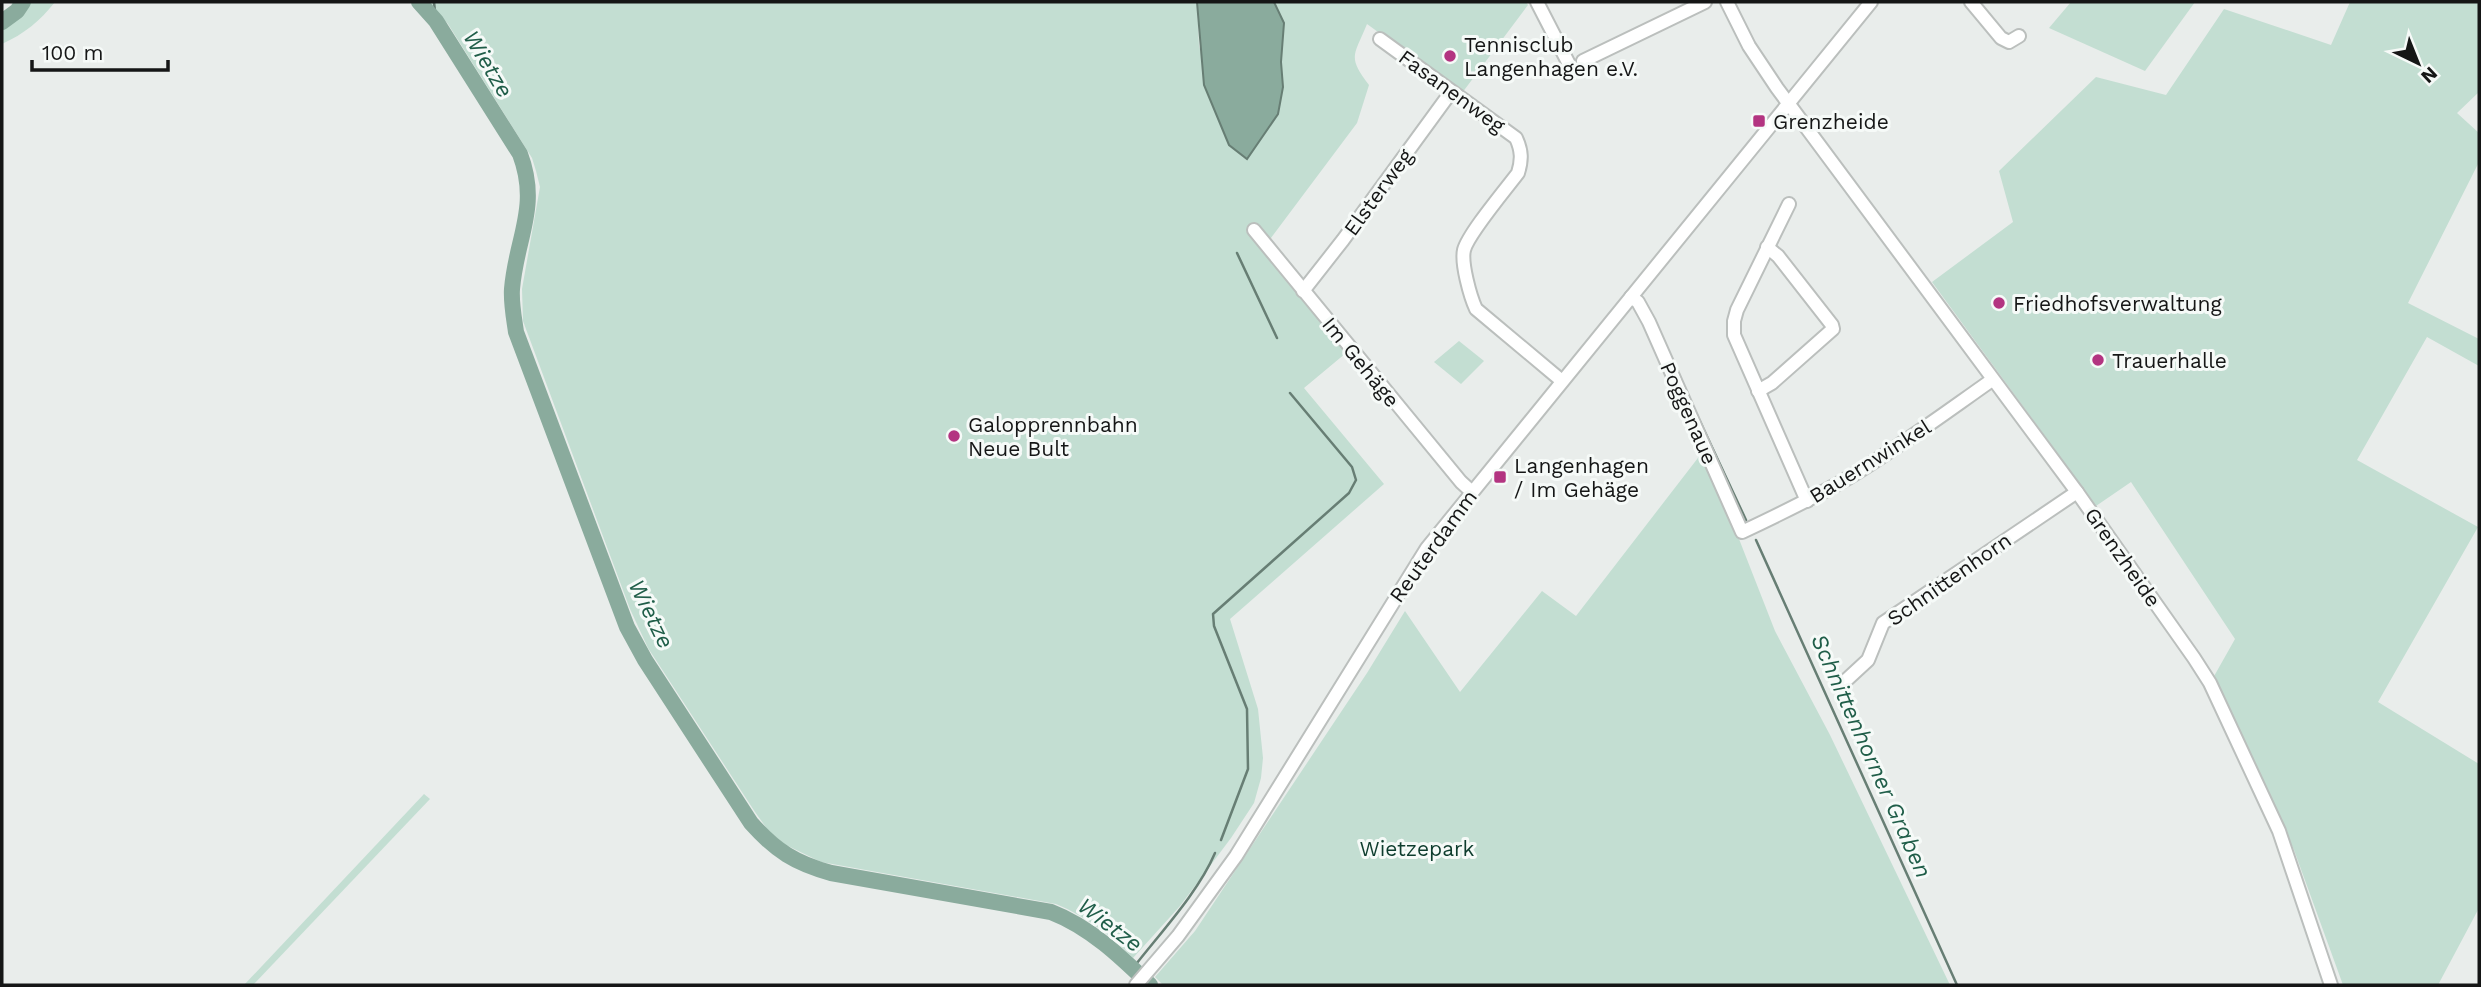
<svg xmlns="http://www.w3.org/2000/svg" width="2481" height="987" viewBox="0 0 2481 987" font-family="'Work Sans',sans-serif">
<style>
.green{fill:#c3ded2}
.water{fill:#8aab9d;stroke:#677e74;stroke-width:2}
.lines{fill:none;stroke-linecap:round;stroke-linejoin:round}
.stream{stroke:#677e74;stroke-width:2.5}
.river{stroke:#8aab9d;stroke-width:16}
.minor-casing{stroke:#bbbfbd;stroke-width:16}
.minor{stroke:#fff;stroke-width:12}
.poi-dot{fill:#b33481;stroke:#f6faf8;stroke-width:2.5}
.labels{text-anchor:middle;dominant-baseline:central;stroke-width:6;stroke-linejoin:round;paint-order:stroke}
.poi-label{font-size:21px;fill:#151616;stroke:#f6faf8;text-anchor:start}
.street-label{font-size:21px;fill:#151616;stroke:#f6faf8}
.park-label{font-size:21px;fill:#0e3d2e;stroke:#f6faf8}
.water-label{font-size:23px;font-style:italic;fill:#205e49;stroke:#f6faf8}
</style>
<rect width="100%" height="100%" fill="#e9edeb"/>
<g class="green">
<path d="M 29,2 L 55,2 C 40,21 24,34 2,44 L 2,26 L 13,23 Z"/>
<path d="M 428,2 L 1197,2 L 1199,46 L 1229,145 L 1278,114 L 1283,87 L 1281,62 L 1284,23 L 1274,2 L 1526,2 L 1528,5 L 1462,93 L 1367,24 C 1354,56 1347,56 1369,85 L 1357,123 L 1262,250 L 1346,353 L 1304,388 L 1384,484 L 1230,619 L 1258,709 L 1263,758 L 1261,778 L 1254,803 L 1231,838 L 1180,906 L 1133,958 C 1110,935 1087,917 1056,904 L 821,862 L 784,844 L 768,830 L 755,812 L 648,648 L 630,609 L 523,321 L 522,289 L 540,187 L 536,171 L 532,158 L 448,24 Z"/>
<polygon points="2071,2 2195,2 2145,71 2049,28"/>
<polygon points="2350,2 2479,2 2479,92 2457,113 2479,133 2479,162 2408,303 2479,339 2479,366 2427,337 2357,460 2478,527 2378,702 2479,764 2479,908 2438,985 2343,985 2294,850 2213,678 2235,639 2131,482 2096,506 1932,282 2013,222 1999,171 2096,77 2166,95 2224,9 2331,45"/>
<polygon points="1459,341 1484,361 1461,384 1434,362"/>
<polygon points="1701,454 1730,516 1775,631 1830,735 1950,985 1163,985 1155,977 1195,931 1367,673 1405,611 1460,692 1542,591 1576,616"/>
<polygon points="424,794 430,799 253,985 244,985"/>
</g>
<polygon class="water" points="1197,2 1274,2 1284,23 1281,62 1283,87 1278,114 1247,159 1229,145 1204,85"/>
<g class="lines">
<g class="stream">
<polyline points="434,2 436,21"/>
<polyline points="1237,253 1277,338"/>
<polyline points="1697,415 1746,520"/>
<polyline points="1756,540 1957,985"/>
<polyline points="1221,840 1248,769 1247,709 1214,626 1213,614 1349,493 1356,480 1352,467 1290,393"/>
<path d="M 1133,968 C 1160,933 1198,893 1215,853"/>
</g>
<g class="river">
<path d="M 419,2 L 436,21 L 520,154 C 540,207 516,238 512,289 C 511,303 514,318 516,332 L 627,627 L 645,660 L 751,823 C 776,851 795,863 831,873 L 1051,912 C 1090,927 1121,957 1150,985"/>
<polyline points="2,22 17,11 23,2"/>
</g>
<defs>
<g id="minor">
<polyline points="1537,2 1572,70"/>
<polyline points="1727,2 1749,46 1777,88 2077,492 2194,658 2210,683 2279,831 2331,985"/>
<polyline points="1971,2 2001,38 2009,42 2019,36"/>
<path d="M 1380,39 L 1516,138 C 1522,151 1522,160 1518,173 C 1506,189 1468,234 1464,250 C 1461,263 1470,296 1476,309 L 1562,381"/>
<polyline points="1583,61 1705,2"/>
<polyline points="1789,204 1737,310 1734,321 1734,335 1807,501"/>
<polyline points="1254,230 1461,482 1472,492"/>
<polyline points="1303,291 1343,240 1451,92"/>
<path d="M 1631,297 L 1638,302 L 1649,322 L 1742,532 C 1778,515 1814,498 1848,478 C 1898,448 1945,413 1992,380"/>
<polyline points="1758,391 1772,383 1833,329 1832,325 1778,256 1767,247"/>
<polyline points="1842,684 1868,660 1883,623 2077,492"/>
<polyline points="1136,985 1178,936 1236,856 1427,548 1871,2"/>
</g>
</defs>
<use href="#minor" class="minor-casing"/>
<use href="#minor" class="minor"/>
</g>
<g class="poi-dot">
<circle cx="1450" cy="56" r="7"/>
<rect x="1752" y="114" width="14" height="14" rx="3.5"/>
<circle cx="1999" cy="303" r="7"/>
<circle cx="2098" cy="360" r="7"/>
<circle cx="954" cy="436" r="7"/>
<rect x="1493" y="470" width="14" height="14" rx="3.5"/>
</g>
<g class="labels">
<g class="poi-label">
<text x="1464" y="44">Tennisclub<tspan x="1464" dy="24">Langenhagen e.V.</tspan></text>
<text x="1773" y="121">Grenzheide</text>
<text x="2013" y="303">Friedhofsverwaltung</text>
<text x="2112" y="360">Trauerhalle</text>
<text x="968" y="424">Galopprennbahn<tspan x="968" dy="24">Neue Bult</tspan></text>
<text x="1514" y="465">Langenhagen<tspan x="1514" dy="24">/ Im Gehäge</tspan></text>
</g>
<g class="street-label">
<text transform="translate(1452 91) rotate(36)">Fasanenweg</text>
<text transform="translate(1378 192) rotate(-54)">Elsterweg</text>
<text transform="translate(1361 362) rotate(51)">Im Gehäge</text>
<text transform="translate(1689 413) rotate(66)">Poggenaue</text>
<text transform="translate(1870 461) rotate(-32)">Bauernwinkel</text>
<text transform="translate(1433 546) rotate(-54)">Reuterdamm</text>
<text transform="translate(2123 557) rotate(55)">Grenzheide</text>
<text transform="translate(1949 579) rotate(-35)">Schnittenhorn</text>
</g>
<g class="park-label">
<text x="1417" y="848">Wietzepark</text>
</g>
<g class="water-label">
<text transform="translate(488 64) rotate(59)">Wietze</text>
<text transform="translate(651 614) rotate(64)">Wietze</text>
<text transform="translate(1871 756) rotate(66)">Schnittenhorner Graben</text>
<text transform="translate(1110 925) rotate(37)">Wietze</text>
</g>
</g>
<rect width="2481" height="987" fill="none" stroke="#151616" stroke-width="7"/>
<g transform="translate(2418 63) rotate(137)" stroke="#f6faf8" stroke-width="5" paint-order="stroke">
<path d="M0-5L12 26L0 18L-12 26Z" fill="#151616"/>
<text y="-10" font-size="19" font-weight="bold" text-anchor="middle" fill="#151616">N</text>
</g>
<path d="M32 60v10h136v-10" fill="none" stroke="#151616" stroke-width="3.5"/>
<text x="42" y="60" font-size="21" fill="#151616" stroke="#f6faf8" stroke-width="5" paint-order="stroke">100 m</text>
</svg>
